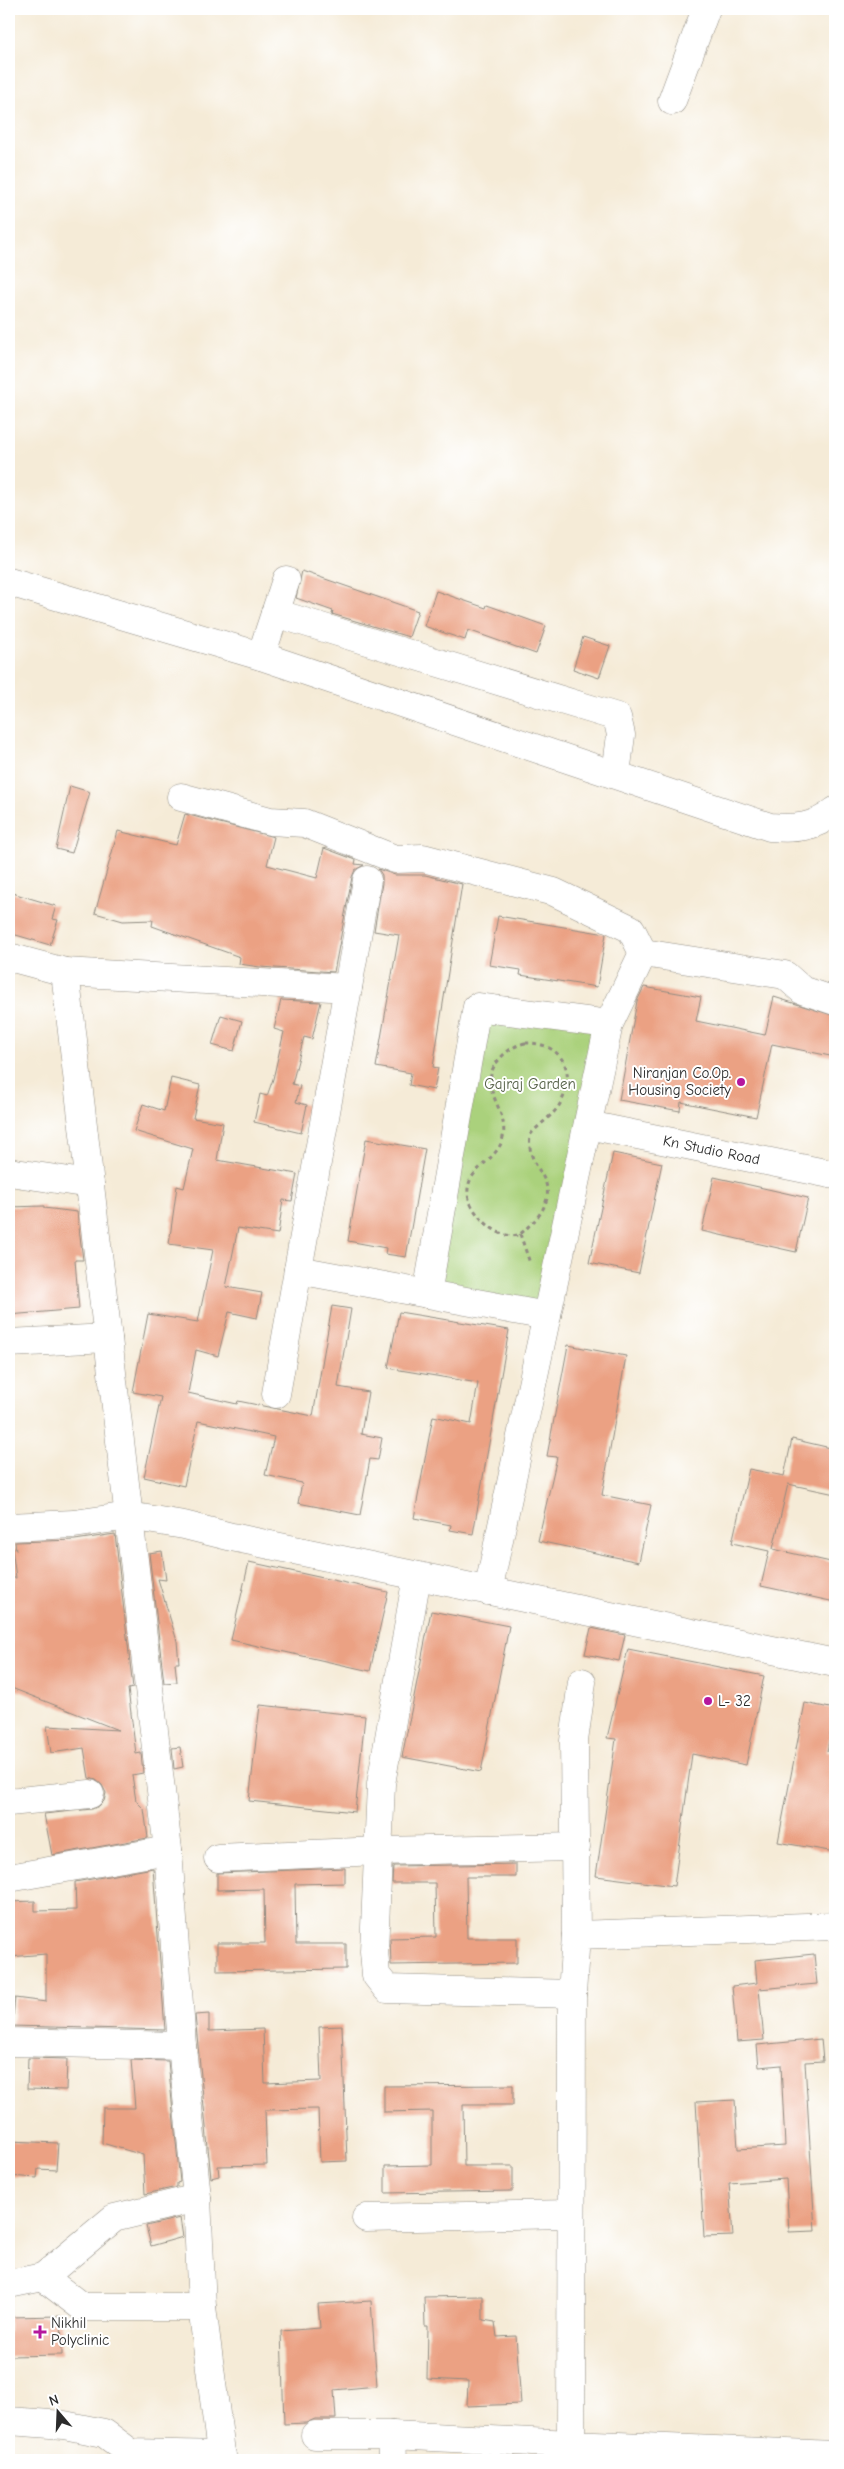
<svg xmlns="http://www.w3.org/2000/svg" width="844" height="2469" viewBox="0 0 844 2469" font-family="'Comic Neue',sans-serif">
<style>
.green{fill:#aad17c;stroke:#6a7e54}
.building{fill:#eba183}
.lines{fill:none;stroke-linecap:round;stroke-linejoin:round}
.minor-casing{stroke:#908b81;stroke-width:29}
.path{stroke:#908b81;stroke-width:3;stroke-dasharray:4 4;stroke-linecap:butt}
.minor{stroke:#fff;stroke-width:28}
.poi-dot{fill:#b5179e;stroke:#fff;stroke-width:2}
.labels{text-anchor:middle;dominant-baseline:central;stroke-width:4;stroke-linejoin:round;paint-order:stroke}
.poi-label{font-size:15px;fill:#2b2b2b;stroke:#fff;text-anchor:start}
.park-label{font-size:15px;fill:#515d43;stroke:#fff}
.street-label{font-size:15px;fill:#2b2b2b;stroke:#fff}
</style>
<rect width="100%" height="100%" fill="#fff"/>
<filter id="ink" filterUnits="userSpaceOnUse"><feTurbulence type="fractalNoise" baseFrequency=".02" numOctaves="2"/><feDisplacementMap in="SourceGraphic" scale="10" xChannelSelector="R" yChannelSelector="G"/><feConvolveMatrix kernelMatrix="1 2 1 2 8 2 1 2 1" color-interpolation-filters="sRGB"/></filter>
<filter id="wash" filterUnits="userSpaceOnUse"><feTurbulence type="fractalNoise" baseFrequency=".0096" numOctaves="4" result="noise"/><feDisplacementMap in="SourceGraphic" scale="20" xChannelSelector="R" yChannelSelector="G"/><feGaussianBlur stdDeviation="1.12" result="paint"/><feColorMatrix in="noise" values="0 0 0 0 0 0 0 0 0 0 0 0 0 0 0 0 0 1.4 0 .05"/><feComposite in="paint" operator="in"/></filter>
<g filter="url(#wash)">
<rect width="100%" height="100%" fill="#f5ebd7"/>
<polygon class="green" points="477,1007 609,1024 547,1316 427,1294"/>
<g id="blocks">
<g class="building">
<polygon points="302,571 418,611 409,637 332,614 333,611 296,598"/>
<polygon points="436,591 486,608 487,605 546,626 536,654 468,630 465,640 424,626"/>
<polygon points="583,637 610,646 599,678 573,669"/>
<polygon points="70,786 90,792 72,853 56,849"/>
<polygon points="185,814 274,837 267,865 317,878 324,848 356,860 355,864 364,865 355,870 352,877 334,972 260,967 239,964 240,957 152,926 153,920 123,921 95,913 118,831 176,845"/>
<polygon points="378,869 395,875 425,875 462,884 433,1067 438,1068 434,1090 409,1085 411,1073 376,1067 399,935 374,931 382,883 382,875"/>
<polygon points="9,892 56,906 52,919 58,920 50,945 9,933"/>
<polygon points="498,916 606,934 597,987 520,975 521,970 489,965"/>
<polygon points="644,987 701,997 696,1021 765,1035 774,997 835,1016 835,1057 772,1044 756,1117 681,1102 680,1111 619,1100 637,1001"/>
<polygon points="281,1000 321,1002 312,1039 304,1037 292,1084 300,1086 296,1102 307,1105 301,1133 254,1122 260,1094 267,1096 273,1079 284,1032 274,1029"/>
<polygon points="221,1015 242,1021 234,1051 212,1045"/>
<polygon points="171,1078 200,1085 193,1118 223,1123 217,1160 297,1174 292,1201 283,1200 278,1234 238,1228 226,1287 262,1293 257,1318 229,1312 218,1356 196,1350 188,1393 237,1404 238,1401 313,1416 332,1306 351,1309 338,1387 368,1392 361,1434 382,1438 378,1460 370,1459 360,1515 298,1503 302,1483 265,1475 274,1437 198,1421 184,1486 144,1477 161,1397 133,1392 148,1314 198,1322 213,1250 169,1244 177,1186 184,1188 193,1149 134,1131 143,1104 164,1111"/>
<polygon points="366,1139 425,1149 406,1257 385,1254 386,1248 348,1241"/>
<polygon points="613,1153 662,1163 639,1273 589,1263"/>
<polygon points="714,1177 808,1198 796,1252 702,1231"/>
<polygon points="44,1206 44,1208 77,1212 83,1260 75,1260 79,1309 9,1315 9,1207"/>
<polygon points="399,1312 509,1330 473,1534 450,1530 451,1525 414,1518 433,1416 471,1424 478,1383 388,1368"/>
<polygon points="568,1345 626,1356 602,1495 651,1505 639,1562 538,1541 557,1457 547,1456"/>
<polygon points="792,1439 835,1449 835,1494 788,1484 773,1549 835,1563 835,1602 761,1586 769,1551 732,1543 749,1469 784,1476"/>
<polygon points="115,1534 133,1688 128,1689 136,1754 141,1753 143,1773 132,1775 136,1801 144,1809 148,1838 52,1855 44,1814 92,1809 99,1806 104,1801 106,1793 102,1785 96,1780 89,1778 84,1748 51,1753 47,1726 118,1730 9,1687 9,1578 16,1578 12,1548 16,1550 15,1542 75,1540"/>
<polygon points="162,1551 166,1580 158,1579 177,1641 179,1663 175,1663 177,1682 164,1683 149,1553"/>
<polygon points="249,1562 388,1592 370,1671 231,1640"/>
<polygon points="431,1611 509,1626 481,1772 402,1757"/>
<polygon points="591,1628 625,1635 619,1661 585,1654"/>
<polygon points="628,1649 764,1676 746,1765 692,1754 674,1886 596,1876 616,1739 607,1738"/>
<polygon points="805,1703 835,1709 827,1751 835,1752 835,1852 778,1842"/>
<polygon points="260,1705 365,1716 355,1812 249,1801"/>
<polygon points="180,1747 183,1767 174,1769 172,1748"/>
<polygon points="516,1864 516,1877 466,1877 467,1938 517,1938 517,1963 391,1965 390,1938 436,1937 435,1883 392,1883 393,1866"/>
<polygon points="153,1868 165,2030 12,2026 15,1998 46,2002 46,1954 9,1957 9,1902 35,1901 35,1911 76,1910 75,1882"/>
<polygon points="345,1868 345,1883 295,1884 296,1944 346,1944 346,1969 217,1971 217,1943 265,1943 264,1889 217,1890 217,1873"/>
<polygon points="814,1954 817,1984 759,1989 764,2040 737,2042 732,1986 757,1983 755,1960"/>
<polygon points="209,2014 209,2031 263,2029 265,2083 321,2081 319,2027 342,2026 347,2161 320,2162 318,2109 265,2110 267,2165 218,2166 219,2176 211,2178 195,2015"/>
<polygon points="821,2039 823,2061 805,2062 815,2231 789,2232 786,2179 729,2183 733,2236 704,2237 696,2102 735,2100 738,2149 785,2146 781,2065 759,2067 757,2045"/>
<polygon points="28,2058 67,2059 66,2090 27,2089"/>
<polygon points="131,2060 168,2061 180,2182 177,2183 177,2187 145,2194 143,2155 102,2143 103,2108 135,2108"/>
<polygon points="513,2085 513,2105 463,2105 464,2166 513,2166 513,2191 385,2193 385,2166 432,2165 432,2111 384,2112 384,2086"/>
<polygon points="9,2141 58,2143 56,2170 38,2169 37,2178 9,2176"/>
<polygon points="180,2218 183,2237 151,2246 146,2226"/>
<polygon points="483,2296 483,2320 495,2322 497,2337 516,2336 521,2404 467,2406 468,2381 427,2379 428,2326 425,2326 424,2297"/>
<polygon points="371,2301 377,2386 334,2390 336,2419 315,2419 306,2423 284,2424 281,2331 320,2328 318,2304"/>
<polygon points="61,2316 62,2355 9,2356 9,2317"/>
</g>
</g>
</g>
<g filter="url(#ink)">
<use href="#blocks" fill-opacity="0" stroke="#908b81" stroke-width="1"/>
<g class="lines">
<defs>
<g id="minor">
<polyline points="672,101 706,9"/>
<path d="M 9,582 L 261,656 L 770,827 C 795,829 815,828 835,811"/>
<polyline points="275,613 617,717 621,735 616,774"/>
<polyline points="261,656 286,580"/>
<polyline points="181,797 270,821 304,823 395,859 423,858 554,892 631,929 643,953"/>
<polyline points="643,953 785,975 802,990 835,1001"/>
<polyline points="9,957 65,972 168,1850 182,2046 197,2198 202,2307 222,2460"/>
<polyline points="65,972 348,988"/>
<path id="s1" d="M 588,1125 L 835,1175"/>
<polyline points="9,1172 90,1184"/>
<polyline points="298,1270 547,1316"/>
<polyline points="427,1294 477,1007 609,1024"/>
<polyline points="9,1343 108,1338"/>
<polyline points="276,1394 367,880"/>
<polyline points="9,1527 74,1524 129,1516 184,1525 232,1537 835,1663"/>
<polyline points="417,1576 381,1784 374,1951 376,1975 387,1989 572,1994"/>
<polyline points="488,1591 609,1024 643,953"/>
<polyline points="9,1802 90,1794"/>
<polyline points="218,1858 379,1851 576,1847"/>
<polyline points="9,1878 168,1850"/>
<polyline points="835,1926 576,1935 572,1994 571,2444 835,2455"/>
<polyline points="576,1935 574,1741 582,1682"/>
<polyline points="9,2042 182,2046"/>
<polyline points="366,2218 571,2214"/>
<polyline points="43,2277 82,2307 202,2307"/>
<polyline points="9,2284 43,2277 114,2218 197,2198"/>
<polyline points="9,2421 64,2425 104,2433 131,2453 222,2455"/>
<polyline points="315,2435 392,2435 571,2444 571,2460"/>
<polyline points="392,2435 393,2460"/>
</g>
</defs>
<use href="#minor" class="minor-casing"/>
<g class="path">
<path d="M 525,1043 C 562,1042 578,1072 560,1104 C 553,1116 539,1124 530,1135 C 526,1166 551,1174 547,1198 C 545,1207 540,1215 534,1221 C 530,1224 525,1231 520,1234 C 501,1243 473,1215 469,1199 C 461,1169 498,1163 503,1137 C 509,1109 477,1088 497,1062 C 505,1052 513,1046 525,1043 Z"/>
<polyline points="520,1234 530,1263"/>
</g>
<use href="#minor" class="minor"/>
</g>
</g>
<g class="poi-dot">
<circle cx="741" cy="1082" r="5"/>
<circle cx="708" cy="1701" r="5"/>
<path d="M37.5 2324.5h5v5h5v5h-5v5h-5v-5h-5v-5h5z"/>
</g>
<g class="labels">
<g class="poi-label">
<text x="731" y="1073" text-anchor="end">Niranjan Co.Op.<tspan x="731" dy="17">Housing Society</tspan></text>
<text x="718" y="1701">L- 32</text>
<text x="51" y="2323">Nikhil<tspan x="51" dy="17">Polyclinic</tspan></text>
</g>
<g class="park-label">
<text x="530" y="1084">Gajraj Garden</text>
</g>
<g class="street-label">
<text stroke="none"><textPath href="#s1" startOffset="126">Kn Studio Road</textPath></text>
</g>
</g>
<rect width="844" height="2469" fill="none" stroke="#fff" stroke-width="30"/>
<g transform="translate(58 2412) rotate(341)" stroke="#ffffff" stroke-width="4" paint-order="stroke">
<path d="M0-4L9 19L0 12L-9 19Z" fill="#2b2b2b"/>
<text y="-8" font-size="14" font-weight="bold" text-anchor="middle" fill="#2b2b2b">N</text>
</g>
</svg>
